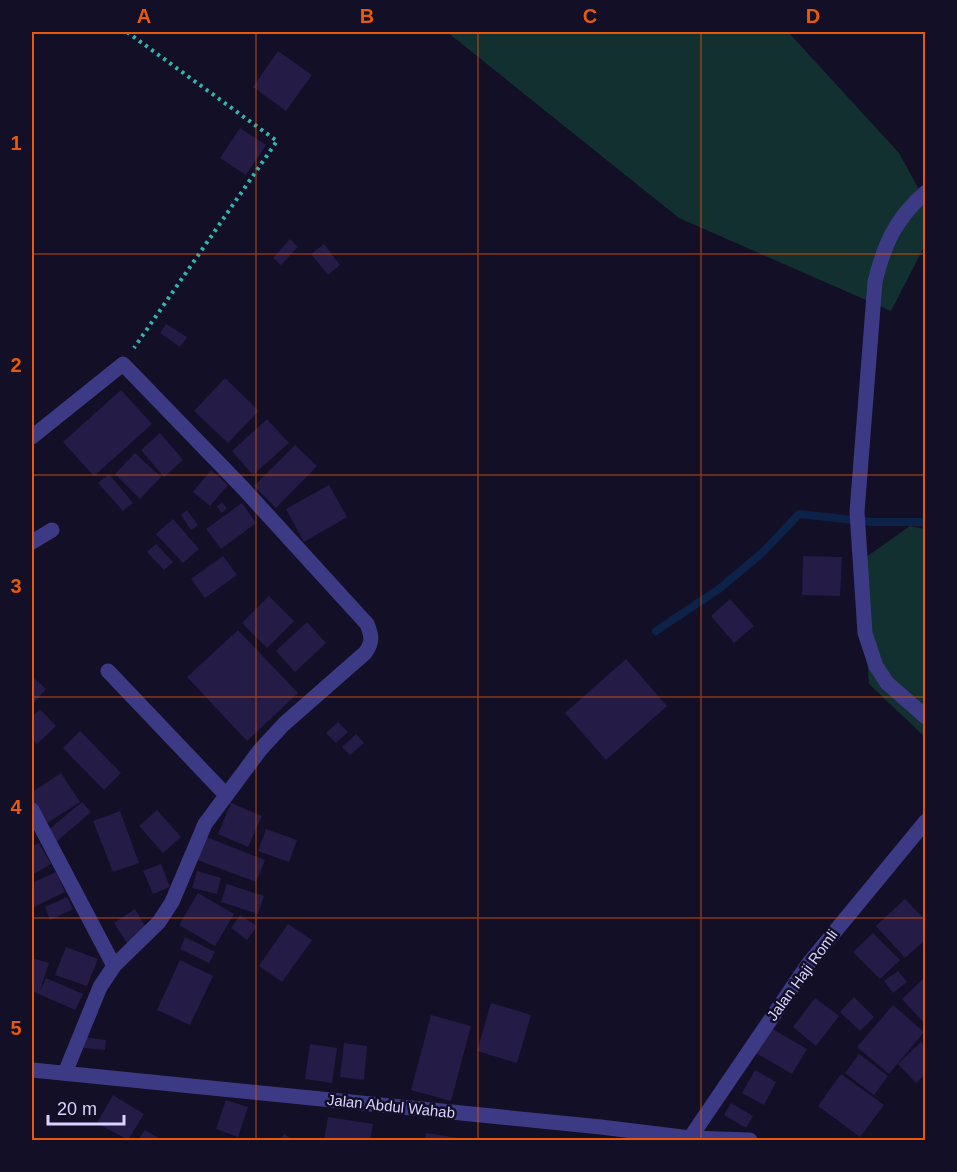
<svg xmlns="http://www.w3.org/2000/svg" width="957" height="1172" viewBox="0 0 957 1172" font-family="Arial,sans-serif">
<style>
.green{fill:#12302f}
.lines{fill:none;stroke-linecap:round;stroke-linejoin:round}
.stream{stroke:#0c2248;stroke-width:8}
.building{fill:#241b47}
.path{stroke:#2fb8b0;stroke-width:4;stroke-dasharray:3 4.5;stroke-linecap:butt}
.street{stroke:#3d3a85;stroke-width:15}
.grid{fill:none;stroke:#e8590c;stroke-width:1.5;stroke-opacity:0.55}
.labels{text-anchor:middle;dominant-baseline:central;stroke-width:5;stroke-linejoin:round;paint-order:stroke}
.street-label{font-size:15px;fill:#d9d4ff;stroke:#130f26}
.neatline{fill:none;stroke:#e8590c;stroke-width:2}
.grid-label{font-size:20px;text-anchor:middle;font-weight:bold;fill:#e8590c}
</style>
<rect width="100%" height="100%" fill="#130f26"/>
<g class="green">
<polygon points="447,32 791,32 789,33 899,153 925,200 925,245 891,311 679,218"/>
<polygon points="910,526 925,529 925,737 869,684 859,562"/>
</g>
<g class="lines">
<polyline class="stream" points="656,631 719,589 763,552 799,514 872,522 926,522"/>
</g>
<g class="building">
<polygon points="278,51 312,75 286,111 253,87"/>
<polygon points="240,128 266,145 246,175 220,158"/>
<polygon points="290,239 298,247 281,265 273,258"/>
<polygon points="324,244 340,265 328,275 311,254"/>
<polygon points="166,324 187,337 180,347 160,333"/>
<polygon points="225,378 259,411 228,443 194,411"/>
<polygon points="121,390 152,424 94,476 63,442"/>
<polygon points="267,419 289,443 253,475 232,451"/>
<polygon points="160,433 183,460 164,477 141,450"/>
<polygon points="295,445 317,466 276,508 254,486"/>
<polygon points="135,453 161,477 140,499 115,474"/>
<polygon points="211,470 228,485 210,506 193,492"/>
<polygon points="109,474 133,503 123,511 98,483"/>
<polygon points="329,485 347,517 304,542 286,509"/>
<polygon points="222,502 227,508 222,513 217,507"/>
<polygon points="242,503 256,523 221,549 206,529"/>
<polygon points="187,510 198,525 191,530 181,515"/>
<polygon points="173,519 199,549 183,563 156,534"/>
<polygon points="156,544 173,562 164,570 147,552"/>
<polygon points="223,556 237,575 205,598 191,579"/>
<polygon points="803,556 842,557 840,596 802,595"/>
<polygon points="269,596 294,621 267,648 242,623"/>
<polygon points="730,599 754,626 734,643 711,616"/>
<polygon points="307,622 326,643 295,672 276,651"/>
<polygon points="238,630 298,693 247,741 187,677"/>
<polygon points="626,659 667,706 606,760 565,713"/>
<polygon points="32,676 46,689 32,705"/>
<polygon points="40,709 56,726 37,744 32,739 32,717"/>
<polygon points="338,722 348,732 336,743 326,733"/>
<polygon points="80,731 121,773 104,790 63,748"/>
<polygon points="356,734 364,743 350,755 342,747"/>
<polygon points="61,773 80,802 44,825 32,806 32,792"/>
<polygon points="82,802 91,812 56,842 47,831"/>
<polygon points="231,803 262,816 248,847 218,834"/>
<polygon points="157,810 181,837 163,853 139,826"/>
<polygon points="120,811 139,863 113,872 93,821"/>
<polygon points="266,829 297,840 289,862 258,851"/>
<polygon points="201,835 265,860 256,882 192,858"/>
<polygon points="39,843 51,864 32,875 32,846"/>
<polygon points="161,864 170,887 153,894 143,871"/>
<polygon points="197,871 221,878 217,894 192,888"/>
<polygon points="56,872 65,892 32,908 32,883"/>
<polygon points="227,884 264,896 258,914 221,902"/>
<polygon points="198,893 234,914 215,946 179,925"/>
<polygon points="67,897 73,909 50,920 45,907"/>
<polygon points="905,899 926,921 926,939 905,958 876,926"/>
<polygon points="135,909 147,929 127,943 114,923"/>
<polygon points="240,915 257,926 247,940 231,928"/>
<polygon points="288,924 312,940 282,982 259,966"/>
<polygon points="873,933 900,960 880,979 853,952"/>
<polygon points="185,937 215,952 209,963 180,949"/>
<polygon points="66,947 98,959 87,986 55,975"/>
<polygon points="32,958 49,963 39,993 46,978 83,994 75,1010 32,991"/>
<polygon points="180,960 213,976 190,1025 157,1010"/>
<polygon points="898,971 907,982 893,993 884,981"/>
<polygon points="926,976 926,1019 923,1022 902,999"/>
<polygon points="854,997 874,1017 860,1031 840,1012"/>
<polygon points="815,998 839,1016 816,1046 793,1027"/>
<polygon points="491,1003 531,1015 517,1063 477,1051"/>
<polygon points="893,1005 924,1032 889,1074 857,1047"/>
<polygon points="431,1015 471,1026 451,1101 411,1090"/>
<polygon points="771,1028 807,1049 792,1074 756,1053"/>
<polygon points="84,1037 106,1040 105,1050 83,1048"/>
<polygon points="921,1042 926,1047 926,1074 916,1083 898,1064"/>
<polygon points="344,1043 367,1046 364,1080 340,1077"/>
<polygon points="310,1044 337,1048 332,1083 305,1079"/>
<polygon points="859,1054 888,1076 874,1095 845,1073"/>
<polygon points="755,1070 776,1082 764,1105 742,1093"/>
<polygon points="841,1074 884,1105 860,1137 818,1106"/>
<polygon points="113,1095 144,1114 128,1140 97,1123"/>
<polygon points="226,1100 248,1107 238,1137 216,1129"/>
<polygon points="731,1103 753,1116 746,1128 724,1115"/>
<polygon points="328,1117 373,1124 370,1140 324,1140"/>
<polygon points="145,1130 162,1140 138,1140"/>
<polygon points="426,1133 458,1138 457,1140 425,1140"/>
<polygon points="284,1134 293,1140 280,1140"/>
</g>
<g class="lines">
<polyline class="path" points="127,32 277,141 134,348"/>
<g class="street">
<path d="M 926,192 C 896,218 884,244 875,282 L 857,512 L 865,633 L 876,666 L 887,683 L 926,717"/>
<path d="M 32,437 L 123,364 L 243,488 L 367,624 C 372,636 373,642 365,653 L 284,724 L 260,750 L 205,824 L 172,902 L 159,922 L 114,966 L 100,987 L 65,1073"/>
<polyline points="32,542 52,530"/>
<polyline points="108,671 226,795"/>
<polyline points="32,810 114,966"/>
<polyline points="32,1070 601,1127 690,1138 750,1140"/>
<polyline points="690,1138 809,963 926,821"/>
</g>
</g>
<path class="grid" d="M 256,32 L 256,1140M 478,32 L 478,1140M 701,32 L 701,1140M 32,254 L 926,254M 32,475 L 926,475M 32,697 L 926,697M 32,918 L 926,918"/>
<g class="labels">
<g class="street-label">
<text transform="translate(802 975) rotate(-54)">Jalan Haji Romli</text>
<text transform="translate(391 1106) rotate(6)">Jalan Abdul Wahab</text>
</g>
</g>
<rect width="957" height="1172" fill="none" stroke="#130f26" stroke-width="66"/>
<path d="M48 1115v9h76v-9" fill="none" stroke="#d9d4ff" stroke-width="3"/>
<text x="57" y="1115" font-size="18" fill="#d9d4ff" stroke="#130f26" stroke-width="4.5" paint-order="stroke">20 m</text>
<rect x="33" y="33" width="891" height="1106" class="neatline"/>
<g class="grid-label">
<text x="144" y="23">A</text>
<text x="367" y="23">B</text>
<text x="590" y="23">C</text>
<text x="813" y="23">D</text>
<text x="16" y="150">1</text>
<text x="16" y="372">2</text>
<text x="16" y="593">3</text>
<text x="16" y="814">4</text>
<text x="16" y="1035">5</text>
</g>
</svg>
